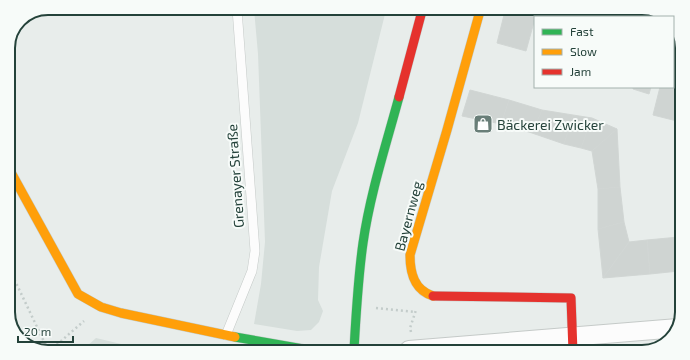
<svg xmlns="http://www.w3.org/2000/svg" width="690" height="360" viewBox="0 0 690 360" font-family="'Exo 2',sans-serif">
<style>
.built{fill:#d6dedb}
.building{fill:#cfd4d2;stroke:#d1d6d4}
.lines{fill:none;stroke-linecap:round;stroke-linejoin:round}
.lane-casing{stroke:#c5cac8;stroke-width:10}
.street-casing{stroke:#c5cac8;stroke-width:20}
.fast-casing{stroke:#c3cbc8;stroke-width:10}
.slow-casing{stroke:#c3cbc8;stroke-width:10}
.jam-casing{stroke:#c3cbc8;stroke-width:10}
.path{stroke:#c3ccca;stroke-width:2.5;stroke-dasharray:2 3;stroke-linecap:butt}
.lane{stroke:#fcfcfc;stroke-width:9}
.street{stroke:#fcfcfc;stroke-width:18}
.fast{stroke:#30b455;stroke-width:9}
.slow{stroke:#ff9f0a;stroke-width:9}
.jam{stroke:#e5322d;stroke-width:9}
.labels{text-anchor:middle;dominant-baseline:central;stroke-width:4;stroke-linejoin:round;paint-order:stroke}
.poi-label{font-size:14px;fill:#24423a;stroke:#f7fbf9;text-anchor:start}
.street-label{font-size:14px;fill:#24423a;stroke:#f7fbf9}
.rim{fill:none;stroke:#24423a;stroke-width:2}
</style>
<rect width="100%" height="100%" fill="#e8edeb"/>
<g class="built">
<polygon points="254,9 386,10 358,123 332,191 319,267 318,300 323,311 319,322 311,330 297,331 254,324 261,284 265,242 258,54"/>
<polygon points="96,338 142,349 85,348"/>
</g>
<g class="building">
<polygon points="505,11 537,11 526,51 497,43"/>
<polygon points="640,12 650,12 665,17 639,17"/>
<polygon points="673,69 682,71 681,122 653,115 660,87 673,87"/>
<polygon points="633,87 651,87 649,94 633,89"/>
<polygon points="470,90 509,100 501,124 462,116"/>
<polygon points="509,100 542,110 532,133 501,124"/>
<polygon points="542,110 573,115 564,144 532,133"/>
<polygon points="573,115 592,118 581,148 564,144"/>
<polygon points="592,118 617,129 592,151 581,148"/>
<polygon points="617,129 620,187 598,189 592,151"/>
<polygon points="620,187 624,222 598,229 598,189"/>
<polygon points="624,222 629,242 603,278 598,229"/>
<polygon points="679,237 679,271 650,274 647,240"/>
<polygon points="647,240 650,274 603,278 629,242"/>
</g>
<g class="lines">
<defs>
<polyline id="lane" points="226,335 252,271 255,251 237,9"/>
<polyline id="street" points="409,350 678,328"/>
<g id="fast">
<polyline points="235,337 309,350"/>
<path d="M 354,350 C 356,314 358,278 363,243 C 370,194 386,145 399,97"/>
</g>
<g id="slow">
<polyline points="8,167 78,294 101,307 121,313 235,337"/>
<path d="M 433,296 C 414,290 410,273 410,255 L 447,130 L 480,11"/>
</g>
<g id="jam">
<polyline points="399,97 422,11"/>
<polyline points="433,296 571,298 573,352"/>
</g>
</defs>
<use href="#lane" class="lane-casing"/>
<use href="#street" class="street-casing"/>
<use href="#fast" class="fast-casing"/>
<use href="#slow" class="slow-casing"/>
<use href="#jam" class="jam-casing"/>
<g class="path">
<polyline points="8,266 47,348"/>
<polyline points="376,308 415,312"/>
<polyline points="411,332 410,328 416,310"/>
<polyline points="53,348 84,321"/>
</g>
<use href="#lane" class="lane"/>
<use href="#street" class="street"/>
<use href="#fast" class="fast"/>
<use href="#slow" class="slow"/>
<use href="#jam" class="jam"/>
</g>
<defs>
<symbol id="shop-square" viewBox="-11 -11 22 22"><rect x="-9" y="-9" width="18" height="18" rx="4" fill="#697e78" stroke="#f7fbf9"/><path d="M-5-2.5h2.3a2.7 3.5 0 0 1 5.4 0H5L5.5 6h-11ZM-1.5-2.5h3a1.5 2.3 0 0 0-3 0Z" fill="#fff"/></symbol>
</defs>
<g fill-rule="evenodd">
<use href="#shop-square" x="472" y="113" width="22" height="22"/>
</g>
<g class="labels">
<g class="poi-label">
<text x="497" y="124">Bäckerei Zwicker</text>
</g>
<g class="street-label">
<text transform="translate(235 176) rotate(-94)">Grenayer Straße</text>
<text transform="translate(408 216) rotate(-75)">Bayernweg</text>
</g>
</g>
<path d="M0 0H690V360H0ZM48 15H642A33 33 0 0 1 675 48V312A33 33 0 0 1 642 345H48A33 33 0 0 1 15 312V48A33 33 0 0 1 48 15Z" fill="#f7fbf9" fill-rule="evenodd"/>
<path class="rim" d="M48 15H642A33 33 0 0 1 675 48V312A33 33 0 0 1 642 345H48A33 33 0 0 1 15 312V48A33 33 0 0 1 48 15Z"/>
<rect x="534" y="16" width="140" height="72" fill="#f7fbf9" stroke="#a3b1ad"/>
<rect x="542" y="29" width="20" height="6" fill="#30b455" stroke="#a3b1ad"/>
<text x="570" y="36" font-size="12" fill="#24423a">Fast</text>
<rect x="542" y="49" width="20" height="6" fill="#ff9f0a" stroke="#a3b1ad"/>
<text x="570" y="56" font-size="12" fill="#24423a">Slow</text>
<rect x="542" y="69" width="20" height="6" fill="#e5322d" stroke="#a3b1ad"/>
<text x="570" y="76" font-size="12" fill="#24423a">Jam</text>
<path d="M18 336v6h55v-6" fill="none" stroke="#24423a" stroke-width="2"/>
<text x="24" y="336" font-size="12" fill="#24423a" stroke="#f7fbf9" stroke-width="3" paint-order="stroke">20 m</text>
</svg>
